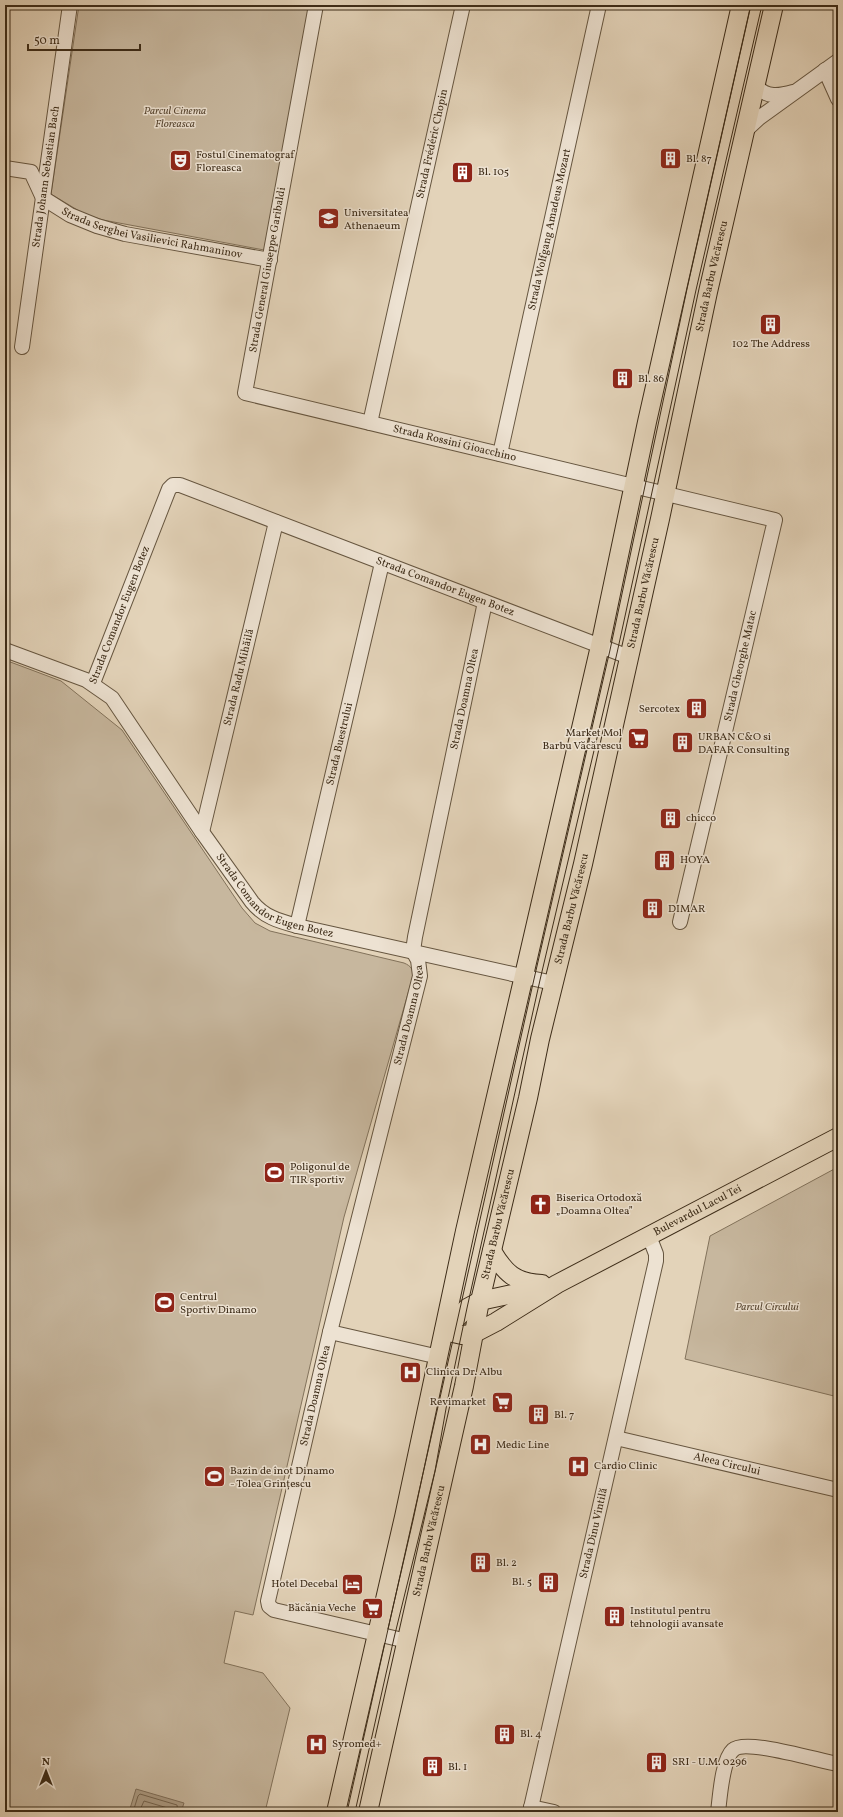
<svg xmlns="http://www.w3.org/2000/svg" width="843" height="1817" viewBox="0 0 843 1817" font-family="Vollkorn,serif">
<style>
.green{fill:#c7b79e;stroke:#82725b}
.water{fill:#ab9a82;stroke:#7f6e58}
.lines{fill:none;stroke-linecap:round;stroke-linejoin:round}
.shore{stroke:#74634d;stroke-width:1}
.minor-casing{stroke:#665640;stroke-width:16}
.major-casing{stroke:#3d2c18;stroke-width:20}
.minor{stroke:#ede2d2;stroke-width:14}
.major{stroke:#e3d3b9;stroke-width:18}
.tram{stroke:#3d2c18;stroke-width:1}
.labels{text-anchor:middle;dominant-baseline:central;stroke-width:3;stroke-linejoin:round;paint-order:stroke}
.park-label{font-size:11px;font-style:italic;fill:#594833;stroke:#ede2d2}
.street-label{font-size:11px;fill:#3d2c18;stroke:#ede2d2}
.poi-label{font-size:11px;fill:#3d2c18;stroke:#ede2d2;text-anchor:start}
</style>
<rect width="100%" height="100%" fill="#e3d3b9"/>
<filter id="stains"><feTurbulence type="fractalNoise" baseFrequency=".005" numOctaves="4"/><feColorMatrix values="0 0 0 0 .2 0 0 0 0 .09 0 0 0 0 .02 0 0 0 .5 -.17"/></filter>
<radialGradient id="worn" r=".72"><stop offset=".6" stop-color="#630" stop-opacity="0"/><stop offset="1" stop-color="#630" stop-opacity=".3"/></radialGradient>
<g class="green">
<polygon points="79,5 311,5 264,250 103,220 84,214 51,194"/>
<path d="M 5,660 L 61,681 L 122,730 L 242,908 L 255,923 L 270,931 L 404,963 C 411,966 413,969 413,976 L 344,1217 L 253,1615 L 235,1611 L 224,1663 L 263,1673 L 290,1708 L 265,1812 L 5,1812 Z"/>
<polygon points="838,1167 838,1397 685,1359 710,1236"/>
</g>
<polygon class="water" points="136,1789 184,1803 181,1812 129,1812"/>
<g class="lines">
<g class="shore">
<polyline points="133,1812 138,1796 140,1794 177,1805 178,1812"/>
<polyline points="139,1812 144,1801 171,1809 172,1812"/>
</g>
<defs>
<g id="minor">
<path id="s1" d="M 316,5 L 245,393 L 775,520 L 680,922"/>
<polyline points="825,70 838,99"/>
<path d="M 756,86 C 767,98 779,96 793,92"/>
<polyline points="746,130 759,118 838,61"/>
<path id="s2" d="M 5,168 L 31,172 L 43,198 L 70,215 L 97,226 L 125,234 L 270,260"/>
<path id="s3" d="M 22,347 L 70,5"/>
<path id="s4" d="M 370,423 L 463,5"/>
<path id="s5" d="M 500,454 L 599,5"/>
<path id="s6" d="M 5,650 L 86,680 L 112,698 L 202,832 L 252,902 C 264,917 279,921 297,926 L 553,983"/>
<path id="s7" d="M 93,683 L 169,489 L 173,485 L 180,485 L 629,657"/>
<path id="s8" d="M 202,832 L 276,522"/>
<path id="s9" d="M 297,926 L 382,563"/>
<polyline points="330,1332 439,1357"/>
<path id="s10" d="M 616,1438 L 838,1490"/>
<path id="s11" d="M 407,1641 L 274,1610 L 269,1606 L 268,1601 L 330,1332 L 420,976 L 418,960 L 413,951 L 415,937 L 485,602"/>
<polyline points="531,1807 554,1812"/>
<path id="s12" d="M 530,1812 L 656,1261 L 656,1254 L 649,1236"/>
<path d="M 718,1812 C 720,1797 722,1760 733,1750 C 745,1738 819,1761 838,1764"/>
</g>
<g id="major">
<path d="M 492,1251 C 505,1273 515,1283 542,1284"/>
<path id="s13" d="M 444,1331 L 462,1335 L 473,1334 L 496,1322 L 557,1284 L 838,1137"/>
<polyline points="444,1331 467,1308 480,1301 544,1287"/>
<polyline points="336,1812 404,1517 465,1231 600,646 647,422 741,5"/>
<path id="s14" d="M 368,1812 L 464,1386 L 480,1301 L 528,1098 L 540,1039 L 583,864 L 660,519 L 708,292 L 774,5"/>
</g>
</defs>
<use href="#minor" class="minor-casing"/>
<use href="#major" class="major-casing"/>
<use href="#minor" class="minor"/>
<use href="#major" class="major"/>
<g class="tram">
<polyline points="347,1812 534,979 610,650 687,289 751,5"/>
<polyline points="355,1812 394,1638 435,1471 447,1403 467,1308 540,980 617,653 696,290 762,5"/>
</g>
</g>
<defs>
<symbol id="building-square" viewBox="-11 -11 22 22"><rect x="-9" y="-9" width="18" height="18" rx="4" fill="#8f2418" stroke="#ede2d2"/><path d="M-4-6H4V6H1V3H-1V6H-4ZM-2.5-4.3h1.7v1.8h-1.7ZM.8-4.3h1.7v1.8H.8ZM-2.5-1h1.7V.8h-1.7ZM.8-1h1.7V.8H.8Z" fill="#fff"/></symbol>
<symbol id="theatre-square" viewBox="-11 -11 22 22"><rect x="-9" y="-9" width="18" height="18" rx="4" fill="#8f2418" stroke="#ede2d2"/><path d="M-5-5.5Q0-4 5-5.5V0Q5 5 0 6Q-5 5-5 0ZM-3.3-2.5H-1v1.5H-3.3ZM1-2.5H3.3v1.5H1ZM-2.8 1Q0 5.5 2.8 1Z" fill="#fff"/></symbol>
<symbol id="university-square" viewBox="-11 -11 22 22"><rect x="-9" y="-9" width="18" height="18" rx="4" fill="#8f2418" stroke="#ede2d2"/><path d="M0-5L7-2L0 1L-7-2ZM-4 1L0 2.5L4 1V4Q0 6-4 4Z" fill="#fff"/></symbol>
<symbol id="supermarket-square" viewBox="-11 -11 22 22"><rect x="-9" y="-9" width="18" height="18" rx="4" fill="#8f2418" stroke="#ede2d2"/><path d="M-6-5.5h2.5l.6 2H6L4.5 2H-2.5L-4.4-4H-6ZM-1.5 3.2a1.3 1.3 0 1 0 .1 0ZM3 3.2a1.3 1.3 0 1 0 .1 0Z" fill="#fff"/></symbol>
<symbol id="stadium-square" viewBox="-11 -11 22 22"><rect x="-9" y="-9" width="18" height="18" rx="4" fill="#8f2418" stroke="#ede2d2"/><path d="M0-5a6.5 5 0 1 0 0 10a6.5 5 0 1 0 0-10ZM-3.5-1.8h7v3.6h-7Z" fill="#fff"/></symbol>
<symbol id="church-square" viewBox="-11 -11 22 22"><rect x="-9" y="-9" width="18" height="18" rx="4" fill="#8f2418" stroke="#ede2d2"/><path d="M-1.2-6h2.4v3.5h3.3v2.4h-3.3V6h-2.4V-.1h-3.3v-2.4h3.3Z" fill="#fff"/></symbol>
<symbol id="hospital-square" viewBox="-11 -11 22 22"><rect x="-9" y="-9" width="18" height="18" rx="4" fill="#8f2418" stroke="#ede2d2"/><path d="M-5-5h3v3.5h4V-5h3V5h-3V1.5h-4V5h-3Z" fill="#fff"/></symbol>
<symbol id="hotel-square" viewBox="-11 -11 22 22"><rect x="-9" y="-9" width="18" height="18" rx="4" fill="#8f2418" stroke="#ede2d2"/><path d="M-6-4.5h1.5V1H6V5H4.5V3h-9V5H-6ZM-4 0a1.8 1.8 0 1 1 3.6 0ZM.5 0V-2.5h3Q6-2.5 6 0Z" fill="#fff"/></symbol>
</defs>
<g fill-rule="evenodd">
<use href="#building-square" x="658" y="146" width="25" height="25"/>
<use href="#theatre-square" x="168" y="148" width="25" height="25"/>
<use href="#building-square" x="450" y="160" width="25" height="25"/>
<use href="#university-square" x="316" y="206" width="25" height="25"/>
<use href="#building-square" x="758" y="312" width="25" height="25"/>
<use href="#building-square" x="610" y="366" width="25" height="25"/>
<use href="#building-square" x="684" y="696" width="25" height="25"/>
<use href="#supermarket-square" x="626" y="726" width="25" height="25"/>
<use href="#building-square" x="670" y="730" width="25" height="25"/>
<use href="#building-square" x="658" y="806" width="25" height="25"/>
<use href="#building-square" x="652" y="848" width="25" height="25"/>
<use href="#building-square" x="640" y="896" width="25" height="25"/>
<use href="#stadium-square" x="262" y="1160" width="25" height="25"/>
<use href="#church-square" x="528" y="1192" width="25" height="25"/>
<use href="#stadium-square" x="152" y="1290" width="25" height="25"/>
<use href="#hospital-square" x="398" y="1360" width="25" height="25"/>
<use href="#supermarket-square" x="490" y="1390" width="25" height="25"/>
<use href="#building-square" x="526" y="1402" width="25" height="25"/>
<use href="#hospital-square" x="468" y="1432" width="25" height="25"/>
<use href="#hospital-square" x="566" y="1454" width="25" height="25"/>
<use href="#stadium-square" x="202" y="1464" width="25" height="25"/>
<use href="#building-square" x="468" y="1550" width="25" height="25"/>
<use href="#building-square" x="536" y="1570" width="25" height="25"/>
<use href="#hotel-square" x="340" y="1572" width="25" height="25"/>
<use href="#supermarket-square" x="360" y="1596" width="25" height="25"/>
<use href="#building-square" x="602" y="1604" width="25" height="25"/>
<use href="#building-square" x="492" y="1722" width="25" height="25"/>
<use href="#hospital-square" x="304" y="1732" width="25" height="25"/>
<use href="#building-square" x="644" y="1750" width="25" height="25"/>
<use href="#building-square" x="420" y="1754" width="25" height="25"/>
</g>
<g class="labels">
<g class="park-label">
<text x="175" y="111">Parcul Cinema<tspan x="175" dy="13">Floreasca</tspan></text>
<text x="767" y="1307">Parcul Circului</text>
</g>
<g class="street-label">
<text stroke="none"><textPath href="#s4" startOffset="286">Strada Frédéric Chopin</textPath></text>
<text stroke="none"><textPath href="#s3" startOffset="172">Strada Johann Sebastian Bach</textPath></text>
<text stroke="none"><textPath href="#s5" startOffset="230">Strada Wolfgang Amadeus Mozart</textPath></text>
<text stroke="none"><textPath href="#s2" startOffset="171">Strada Serghei Vasilievici Rahmaninov</textPath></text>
<text transform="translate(268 270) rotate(-80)">Strada General Giuseppe Garibaldi</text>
<text stroke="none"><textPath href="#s14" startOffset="1574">Strada Barbu Văcărescu</textPath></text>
<text stroke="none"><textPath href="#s1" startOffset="610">Strada Rossini Gioacchino</textPath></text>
<text stroke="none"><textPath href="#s7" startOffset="505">Strada Comandor Eugen Botez</textPath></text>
<text stroke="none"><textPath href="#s14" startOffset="1250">Strada Barbu Văcărescu</textPath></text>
<text stroke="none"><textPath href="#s7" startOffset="73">Strada Comandor Eugen Botez</textPath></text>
<text transform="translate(741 666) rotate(-77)">Strada Gheorghe Matac</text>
<text stroke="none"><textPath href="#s8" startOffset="159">Strada Radu Mihăilă</textPath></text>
<text stroke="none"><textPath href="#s11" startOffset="1075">Strada Doamna Oltea</textPath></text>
<text stroke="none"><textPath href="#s9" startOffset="187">Strada Buestrului</textPath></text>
<text stroke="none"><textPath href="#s6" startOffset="381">Strada Comandor Eugen Botez</textPath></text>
<text stroke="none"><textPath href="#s14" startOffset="926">Strada Barbu Văcărescu</textPath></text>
<text stroke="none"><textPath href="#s11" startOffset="751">Strada Doamna Oltea</textPath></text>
<text stroke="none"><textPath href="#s13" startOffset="286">Bulevardul Lacul Tei</textPath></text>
<text stroke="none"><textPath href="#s14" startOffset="602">Strada Barbu Văcărescu</textPath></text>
<text stroke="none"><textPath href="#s11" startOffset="359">Strada Doamna Oltea</textPath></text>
<text stroke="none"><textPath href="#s10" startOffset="114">Aleea Circului</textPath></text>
<text stroke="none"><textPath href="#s12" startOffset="286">Strada Dinu Vintilă</textPath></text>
<text stroke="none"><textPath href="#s14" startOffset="278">Strada Barbu Văcărescu</textPath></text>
</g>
<g class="poi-label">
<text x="196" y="155">Fostul Cinematograf<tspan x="196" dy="13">Floreasca</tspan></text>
<text x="686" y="159">Bl. 87</text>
<text x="478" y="172">Bl. 105</text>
<text x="344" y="213">Universitatea<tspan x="344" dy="13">Athenaeum</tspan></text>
<text x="771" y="344" text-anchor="middle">102 The Address</text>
<text x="638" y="379">Bl. 86</text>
<text x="680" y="709" text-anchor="end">Sercotex</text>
<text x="622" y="733" text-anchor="end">Market Mol<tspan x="622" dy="13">Barbu Văcărescu</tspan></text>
<text x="698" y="737">URBAN C&amp;O si<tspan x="698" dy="13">DAFAR Consulting</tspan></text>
<text x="686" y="818">chicco</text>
<text x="680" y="860">HOYA</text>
<text x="668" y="909">DIMAR</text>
<text x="290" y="1167">Poligonul de<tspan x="290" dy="13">TIR sportiv</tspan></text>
<text x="556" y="1198">Biserica Ortodoxă<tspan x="556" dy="13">„Doamna Oltea”</tspan></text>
<text x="180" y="1297">Centrul<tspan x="180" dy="13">Sportiv Dinamo</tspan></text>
<text x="426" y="1372">Clinica Dr. Albu</text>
<text x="486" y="1402" text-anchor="end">Revimarket</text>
<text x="554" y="1415">Bl. 7</text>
<text x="496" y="1445">Medic Line</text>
<text x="594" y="1466">Cardio Clinic</text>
<text x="230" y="1471">Bazin de înot Dinamo<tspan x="230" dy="13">- Tolea Grințescu</tspan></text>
<text x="496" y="1563">Bl. 2</text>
<text x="532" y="1582" text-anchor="end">Bl. 5</text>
<text x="338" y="1584" text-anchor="end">Hotel Decebal</text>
<text x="356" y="1608" text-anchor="end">Băcănia Veche</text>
<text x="630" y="1611">Institutul pentru<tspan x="630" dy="13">tehnologii avansate</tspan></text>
<text x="520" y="1734">Bl. 4</text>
<text x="332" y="1744">Syromed+</text>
<text x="672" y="1762">SRI - U.M. 0296</text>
<text x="448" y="1767">Bl. 1</text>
</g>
</g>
<rect width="843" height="1817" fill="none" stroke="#e3d3b9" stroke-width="20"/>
<rect x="6" y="6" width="831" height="1805" fill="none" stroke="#3d2c18" stroke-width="2"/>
<rect x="10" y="10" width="823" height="1797" fill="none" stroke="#3d2c18"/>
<g transform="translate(46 1771)" stroke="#ede2d2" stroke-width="3" paint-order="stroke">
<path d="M0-3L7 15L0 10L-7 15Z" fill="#3d2c18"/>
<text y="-6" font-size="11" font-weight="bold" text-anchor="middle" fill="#3d2c18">N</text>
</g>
<path d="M28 44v6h112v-6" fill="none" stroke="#3d2c18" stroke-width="2"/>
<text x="34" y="44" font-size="12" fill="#3d2c18" stroke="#ede2d2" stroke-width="3" paint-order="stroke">50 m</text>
<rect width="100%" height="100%" filter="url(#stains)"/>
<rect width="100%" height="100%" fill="url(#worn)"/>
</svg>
